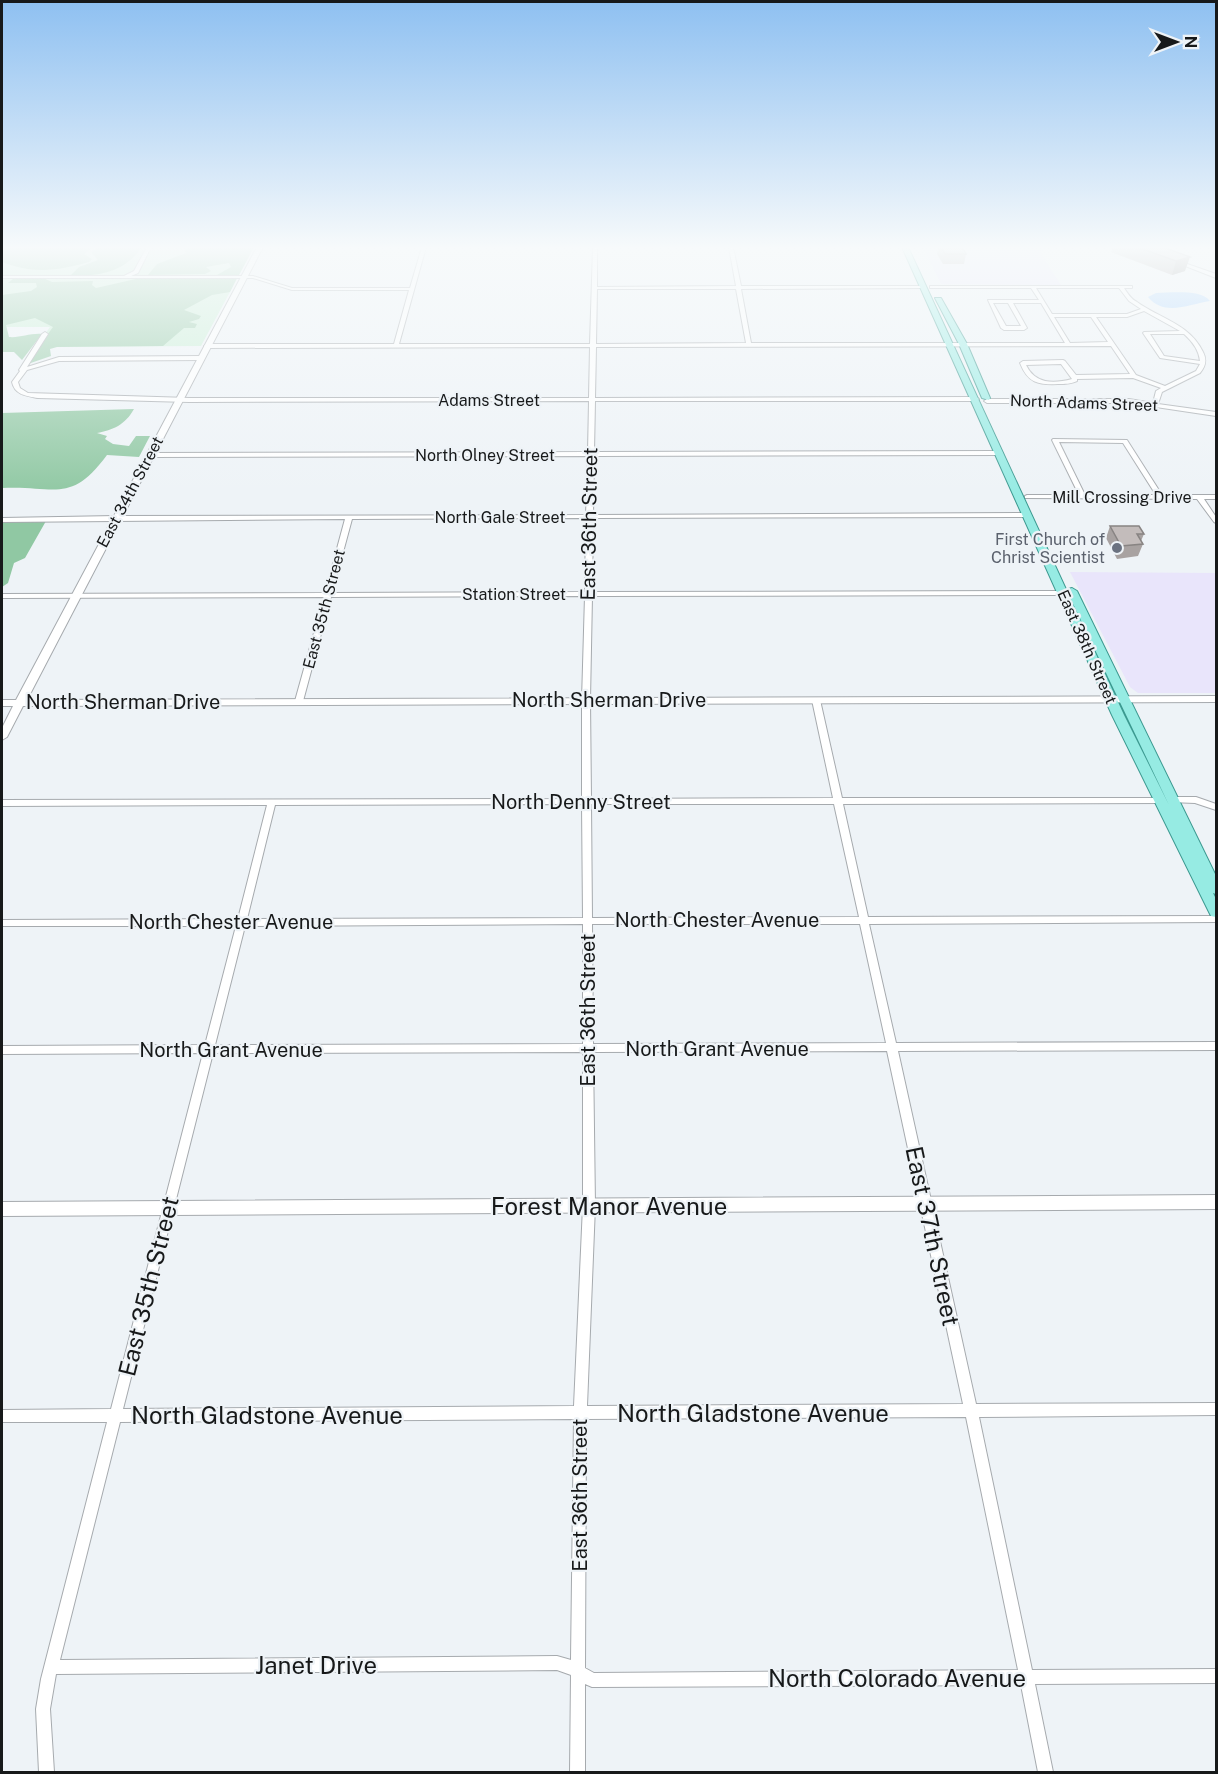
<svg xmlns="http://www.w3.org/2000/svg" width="1218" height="1774" viewBox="0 0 1218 1774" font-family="'Public Sans',sans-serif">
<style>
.commercial{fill:#e9e5fb}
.green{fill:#c6eed3}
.forest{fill:#90c8a3}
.water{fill:#a7d1fe}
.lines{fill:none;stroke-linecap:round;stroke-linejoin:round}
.street-casing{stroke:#a6aaae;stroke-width:2}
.secondary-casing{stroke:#a6aaae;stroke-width:2}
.primary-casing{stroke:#3c9990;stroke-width:2}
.street{fill:#fff;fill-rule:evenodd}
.secondary{fill:#fff;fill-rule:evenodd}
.primary{fill:#96ebe3;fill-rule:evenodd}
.wall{fill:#a8a2a1}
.shaded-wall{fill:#888483}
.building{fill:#c3bcbb;stroke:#888483;stroke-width:1.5}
.worship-dot{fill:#6b7280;stroke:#eef3f7;stroke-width:2}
.labels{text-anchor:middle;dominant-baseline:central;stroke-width:4.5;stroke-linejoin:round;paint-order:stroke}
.far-street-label{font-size:16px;fill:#17191a;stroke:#eef3f7}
.far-worship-label{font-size:16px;fill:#5b616d;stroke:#eef3f7;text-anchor:end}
.street-label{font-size:20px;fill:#17191a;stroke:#eef3f7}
.near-street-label{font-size:24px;fill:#17191a;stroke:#eef3f7}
</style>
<rect width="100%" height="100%" fill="#eef3f7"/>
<g class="commercial">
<polygon points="923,247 1046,247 1041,254 1061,285 941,284"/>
<polygon points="1070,572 1216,573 1216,693 1138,693 1130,687"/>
</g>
<polygon class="green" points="2,247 254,247 201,346 36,347 50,327 2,327"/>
<g class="forest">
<path d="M 2,247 L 93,247 L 84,254 L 92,259 L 89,262 C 57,271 33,274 2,262 Z"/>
<path d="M 98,247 L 142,247 C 124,273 99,276 70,276 L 79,267 L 98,260 L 91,252 Z"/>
<polygon points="189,247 254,247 239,275 217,275 231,267 229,263 206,267 211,271 205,274 148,275 157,264 186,253 184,251"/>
<path d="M 43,278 L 52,282 L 93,281 L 92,285 L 96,288 L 140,278 L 237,278 L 230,292 L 212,295 L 184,310 L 201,316 L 199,319 L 189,322 L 197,324 L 195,328 L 184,328 L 163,346 L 57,347 L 50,349 L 51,356 L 25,365 L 53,327 L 35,318 L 6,325 L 9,337 C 20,338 30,333 42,334 L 22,360 L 14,352 L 2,352 L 2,295 L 31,291 L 37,287 L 36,283 L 8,283 L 13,279 Z"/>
<path d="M 134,409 C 125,425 113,430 97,433 L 107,436 L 105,439 L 113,444 L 129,446 L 136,436 L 150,436 L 139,457 L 107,455 C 70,505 55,485 2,488 L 2,413 Z"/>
<polygon points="2,521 46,521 25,558 14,563 8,583 2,587"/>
</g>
<path class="water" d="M 1156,293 C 1170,293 1201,289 1210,301 C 1190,304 1164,317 1148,297 Z"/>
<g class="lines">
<defs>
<g id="street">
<path d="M 147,247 L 151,247 L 138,273 L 131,276 L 253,276 L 292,288 L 410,288 L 422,247 L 426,247 L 399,344 L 590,344 L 593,247 L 597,247 L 597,287 L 736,286 L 729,247 L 733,247 L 741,286 L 923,286 L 925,287 L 923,288 L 741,289 L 751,343 L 1065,343 L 1041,303 L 1013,303 L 1027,328 L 1024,330 L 1004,330 L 1001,328 L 988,300 L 1039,300 L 1031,288 L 930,288 L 930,286 L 1132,286 L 1132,288 L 1124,288 C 1128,294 1131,299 1137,302 C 1159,318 1190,324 1203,352 C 1207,360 1206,366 1200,373 L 1162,392 L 1158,404 L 1216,412 L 1216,416 L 1129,403 L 987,403 L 984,401 L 987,399 L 1129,399 L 1153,403 L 1156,391 L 1161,388 L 1133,378 L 1077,379 L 1077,381 C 1071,384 1065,384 1058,384 C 1038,385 1028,383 1020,363 L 1023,361 L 1063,360 L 1065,361 L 1076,375 L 1130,374 L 1111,346 L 596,347 L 595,398 L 976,397 L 979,399 L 976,401 L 595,401 L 594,452 L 1000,451 L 1003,453 L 1000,455 L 594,456 L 593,515 L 1027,513 L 1030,515 L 1027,517 L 593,518 L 592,592 L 1063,591 L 1066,593 L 1063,595 L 592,596 L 590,700 L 591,799 L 833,798 L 812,700 L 816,698 L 820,700 L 842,798 L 1164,798 L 1165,800 L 1164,802 L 1161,803 L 843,804 L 868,917 L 1216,916 L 1216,922 L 869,924 L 896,1043 L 1216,1042 L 1216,1050 L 898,1051 L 976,1404 L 1216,1403 L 1216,1415 L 979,1417 L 1032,1670 L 1216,1669 L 1216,1683 L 1035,1684 L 1053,1772 L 1038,1772 L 1021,1685 L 592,1687 L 585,1684 L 585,1772 L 570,1772 L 571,1675 L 557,1670 L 56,1674 L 50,1709 L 54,1772 L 39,1772 L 36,1709 L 41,1679 L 107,1422 L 2,1422 L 2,1410 L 111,1409 L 203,1053 L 2,1054 L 2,1046 L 205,1045 L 236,926 L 2,926 L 2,920 L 238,919 L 267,805 L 2,806 L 2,800 L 582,799 L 582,700 L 585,596 L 331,597 L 303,701 L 299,703 L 295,701 L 324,597 L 2,598 L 2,594 L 325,593 L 345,519 L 2,522 L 2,518 L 116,516 L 586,515 L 588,456 L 149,457 L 146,455 L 149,453 L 588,452 L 589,401 L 189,402 L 38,398 C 26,396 15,395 12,382 L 20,371 L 19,370 L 42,334 L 45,332 L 48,334 L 27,367 L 59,357 L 200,356 L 203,358 L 200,360 L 59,361 L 27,370 L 18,382 L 20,388 L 28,393 L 189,398 L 589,398 L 590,347 L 207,348 L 204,346 L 207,344 L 394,344 L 409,290 L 292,290 L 253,278 L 2,278 L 2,276 L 124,276 L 134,271 ZM 1036,288 L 1119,288 L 1129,301 L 1141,309 L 1127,314 L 1052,314 ZM 597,289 L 736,289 L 746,343 L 596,344 ZM 993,303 L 1008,303 L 1021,326 L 1006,326 ZM 1144,311 L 1180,331 L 1144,332 L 1143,333 L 1160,358 L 1200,364 L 1196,371 L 1165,386 L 1136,375 L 1096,317 L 1127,317 ZM 1054,317 L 1091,317 L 1108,342 L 1070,343 ZM 1150,334 L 1184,334 C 1192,341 1199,350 1200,361 L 1164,356 ZM 1061,364 L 1072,379 C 1053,384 1035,384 1026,365 ZM 586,518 L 585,592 L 332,593 L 352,519 ZM 582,804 L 583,918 L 247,919 L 275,805 ZM 591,804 L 834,804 L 859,917 L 592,918 ZM 583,924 L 583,1044 L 215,1045 L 245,926 ZM 592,924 L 860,924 L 886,1043 L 593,1044 ZM 887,1051 L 963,1404 L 587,1406 L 595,1206 L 593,1052 ZM 583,1052 L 583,1206 L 574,1406 L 123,1409 L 213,1053 ZM 966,1417 L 1018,1670 L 594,1673 L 585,1668 L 586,1419 ZM 574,1419 L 571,1660 L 557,1656 L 60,1660 L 120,1422 Z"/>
<path d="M 1053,439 L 1127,440 L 1162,495 L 1216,495 L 1216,499 L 1204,499 L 1216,517 L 1216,523 L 1214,522 L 1197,499 L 1025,498 L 1025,496 L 1027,495 L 1079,495 L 1052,440 ZM 1059,442 L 1123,443 L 1156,495 L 1085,495 Z"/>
<polygon points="1174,797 1196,797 1216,804 1216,810 1195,803 1171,802 1170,800 1171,798"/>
</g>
<g id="secondary">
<polygon points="257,247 263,247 27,700 1216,696 1216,702 23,706 7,737 2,740 2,728 13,706 2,706 2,700 16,700"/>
<polygon points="1170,258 1216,274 1216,278 1170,260"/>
<polygon points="1216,1195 1216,1209 2,1216 2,1202"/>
</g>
<g id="primary">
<polygon points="902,247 908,247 1124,715 1169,805 1067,591 1068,589 1072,588 1077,591 1216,876 1216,894 1213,893 1216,899 1216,917 1211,916 1209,912 1112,715"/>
<polygon points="935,298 941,298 967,344 990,398 989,400 982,398 959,344"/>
</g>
</defs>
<use href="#street" class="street-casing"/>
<use href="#secondary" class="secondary-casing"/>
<use href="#primary" class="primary-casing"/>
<use href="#street" class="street"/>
<use href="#secondary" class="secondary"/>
<use href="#primary" class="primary"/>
</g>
<g class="wall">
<polygon points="939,247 962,247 966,254 964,264 943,264 937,254"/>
<polygon points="1113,247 1163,247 1185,271 1172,275 1111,252"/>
<polygon points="1110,526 1144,534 1141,541 1143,544 1138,556 1117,559 1106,538"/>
</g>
<polygon class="shaded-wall" points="1190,257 1185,271 1172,275 1176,261"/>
<g class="building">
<polygon points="941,247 962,247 966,254 945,254"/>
<polygon points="1137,247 1163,247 1190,257 1176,261"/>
<polygon points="1110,526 1139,526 1144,534 1137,534 1143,544 1121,546"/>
</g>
<linearGradient id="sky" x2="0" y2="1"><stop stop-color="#8ec0f1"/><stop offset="0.5" stop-color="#f7fafb"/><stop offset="1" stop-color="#f7fafb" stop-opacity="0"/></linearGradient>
<rect width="1218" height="495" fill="url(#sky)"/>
<circle class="worship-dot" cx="1117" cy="548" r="6"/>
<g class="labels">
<g class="far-street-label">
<text x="489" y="400">Adams Street</text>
<text transform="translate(1084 403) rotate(2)">North Adams Street</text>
<text x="485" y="455">North Olney Street</text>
<text transform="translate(130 492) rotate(-62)">East 34th Street</text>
<text x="1122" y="497">Mill Crossing Drive</text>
<text x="500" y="517">North Gale Street</text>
<text x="514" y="594">Station Street</text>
<text transform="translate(324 609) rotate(-75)">East 35th Street</text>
<text transform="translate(1087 647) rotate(66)">East 38th Street</text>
</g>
<g class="far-worship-label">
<text x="1105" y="539">First Church of<tspan x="1105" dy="18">Christ Scientist</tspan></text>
</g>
<g class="street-label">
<text transform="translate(589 524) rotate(-89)">East 36th Street</text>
<text x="609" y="700">North Sherman Drive</text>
<text x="123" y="702">North Sherman Drive</text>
<text x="581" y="802">North Denny Street</text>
<text x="717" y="920">North Chester Avenue</text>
<text x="231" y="922">North Chester Avenue</text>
<text transform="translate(588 1010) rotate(-90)">East 36th Street</text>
<text x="717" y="1049">North Grant Avenue</text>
<text x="231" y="1050">North Grant Avenue</text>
<text transform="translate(580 1495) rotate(-90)">East 36th Street</text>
</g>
<g class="near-street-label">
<text x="609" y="1206">Forest Manor Avenue</text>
<text transform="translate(933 1236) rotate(78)">East 37th Street</text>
<text transform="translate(148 1286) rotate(-76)">East 35th Street</text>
<text x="753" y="1413">North Gladstone Avenue</text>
<text x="267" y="1415">North Gladstone Avenue</text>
<text x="316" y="1665">Janet Drive</text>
<text x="897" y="1678">North Colorado Avenue</text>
</g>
</g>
<rect width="1218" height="1774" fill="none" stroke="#17191a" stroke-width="6"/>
<g transform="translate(1176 42) rotate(90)" stroke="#eef3f7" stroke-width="4.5" paint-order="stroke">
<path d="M0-4.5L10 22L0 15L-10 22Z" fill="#17191a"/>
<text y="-9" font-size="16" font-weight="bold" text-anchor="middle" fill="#17191a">N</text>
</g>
</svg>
